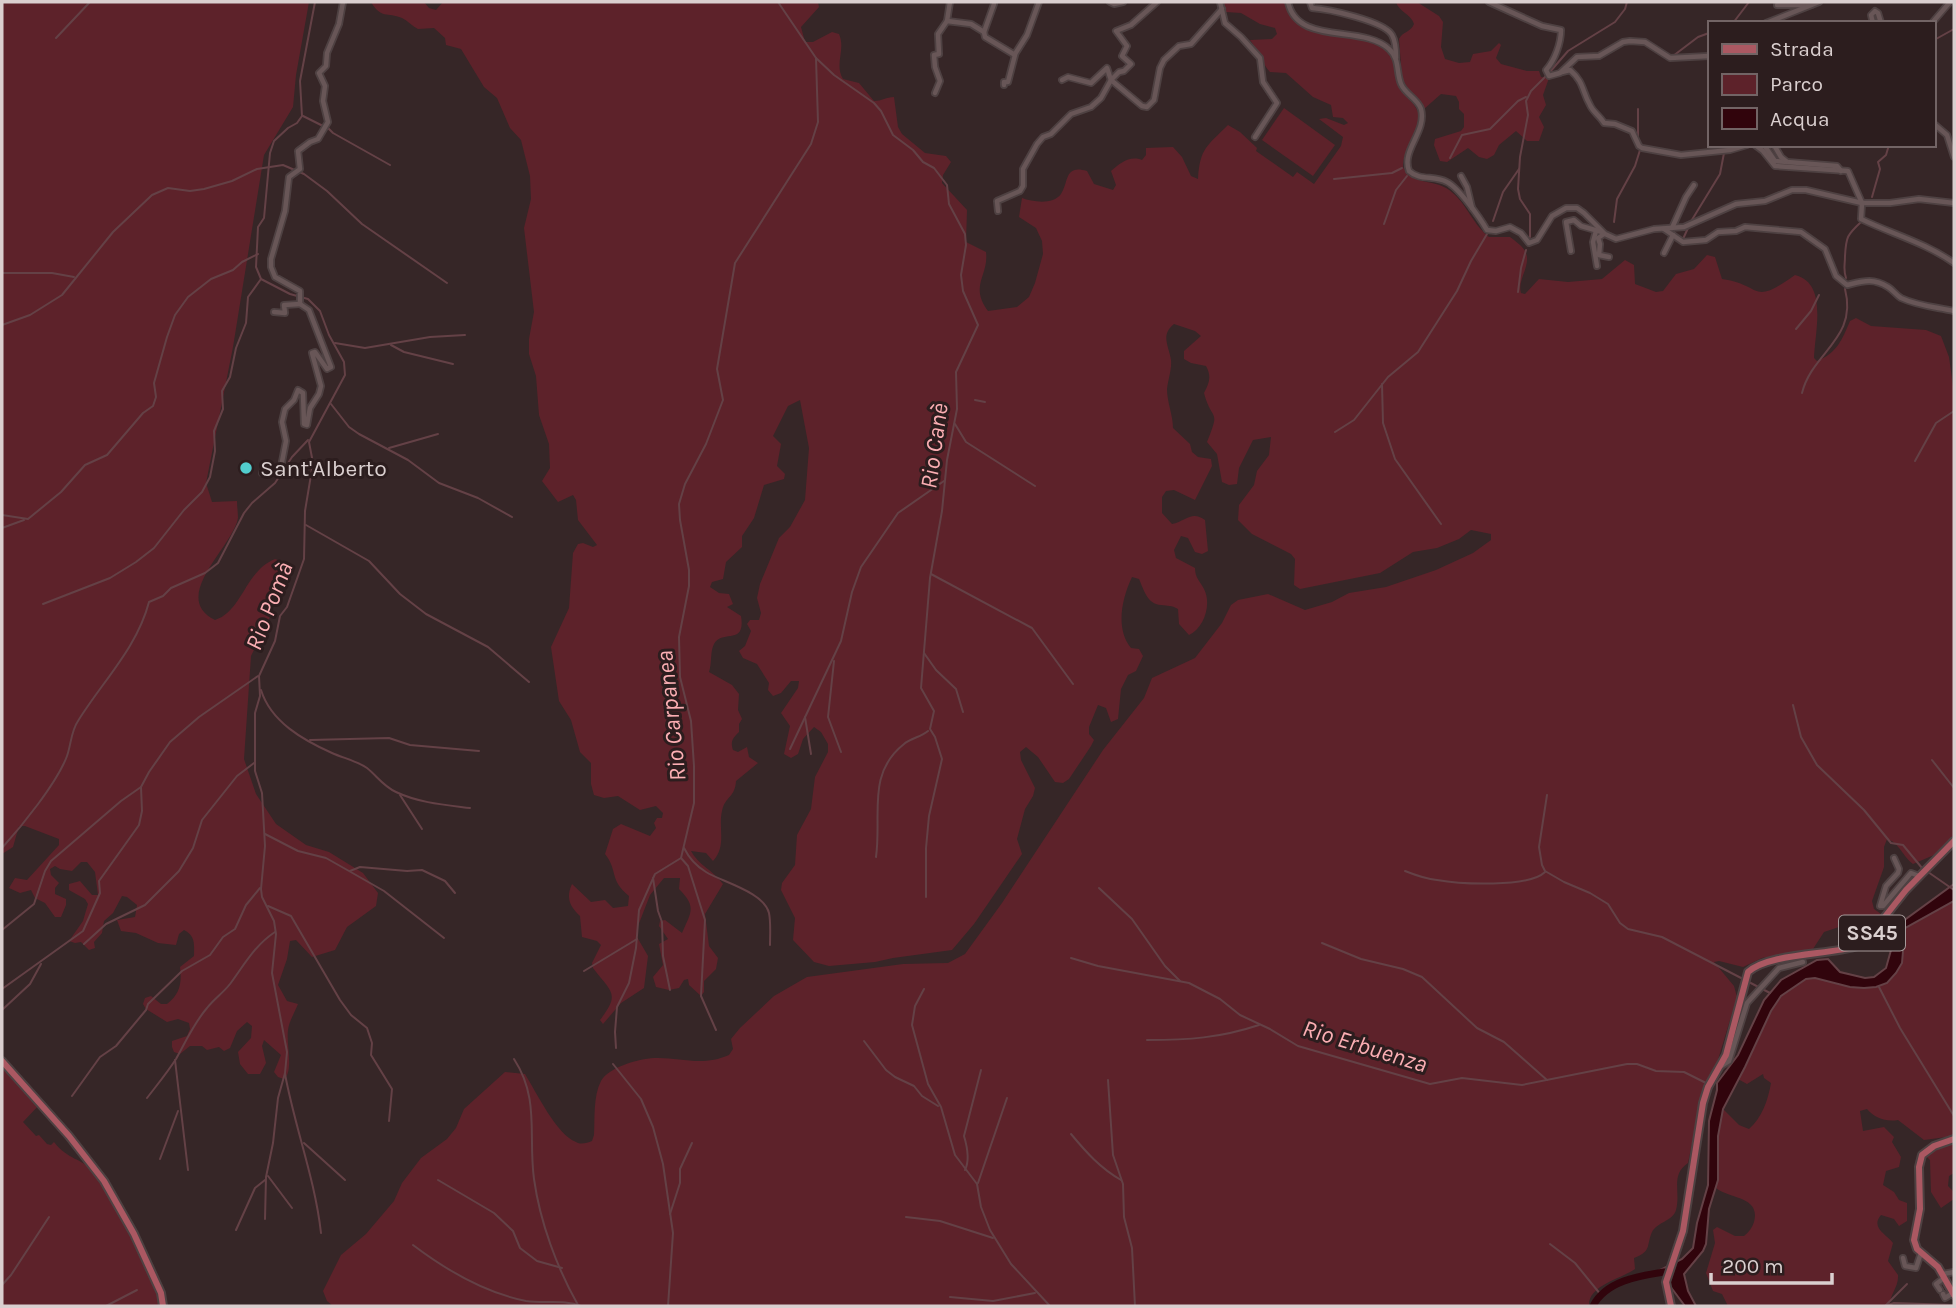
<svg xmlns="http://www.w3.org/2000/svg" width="1956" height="1308" viewBox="0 0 1956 1308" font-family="Karla,sans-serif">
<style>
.green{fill:#5d222a}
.water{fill:#31040c;stroke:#644146;stroke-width:2}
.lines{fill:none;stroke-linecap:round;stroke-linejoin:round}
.stream{stroke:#644146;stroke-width:2}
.river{stroke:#31040c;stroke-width:7}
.minor-casing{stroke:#4e4142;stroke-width:8}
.major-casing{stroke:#4e4142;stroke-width:10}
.minor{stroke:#685657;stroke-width:4.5}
.major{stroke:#ab5862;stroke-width:6}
.poi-dot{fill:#52cdcd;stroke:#2c1d1e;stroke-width:2.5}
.labels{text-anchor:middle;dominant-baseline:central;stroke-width:6;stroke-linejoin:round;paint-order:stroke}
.shield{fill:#2c1d1e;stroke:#a69a9a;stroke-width:2}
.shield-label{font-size:21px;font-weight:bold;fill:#dacfcf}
.poi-label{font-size:23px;fill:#dacfcf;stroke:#2c1d1e;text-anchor:start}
.water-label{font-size:24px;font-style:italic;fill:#fbaeb3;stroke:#2c1d1e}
</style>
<rect width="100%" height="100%" fill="#362627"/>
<g class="green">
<path d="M 2,2 L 309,2 L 296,75 L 293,107 L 264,155 L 233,347 L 206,483 L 212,502 L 237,501 C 237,506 238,513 238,518 C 233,547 169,597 215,620 C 242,612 245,571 275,559 L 284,562 L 271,615 L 251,656 L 244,759 L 256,794 L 276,824 L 306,845 L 329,852 L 363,873 L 378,893 L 376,906 L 347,927 L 335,950 L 312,957 L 296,940 L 290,941 L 287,959 L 278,985 L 287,1001 L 298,1004 C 295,1012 289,1021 288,1030 C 286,1044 294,1071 284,1079 L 278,1077 L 274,1072 L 281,1055 L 264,1040 L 262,1046 L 266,1063 L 260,1074 L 248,1074 L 240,1064 L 238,1052 L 251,1038 L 252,1026 L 247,1022 L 237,1031 L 230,1048 L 224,1051 L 219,1047 L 207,1050 L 202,1046 L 190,1046 L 180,1054 L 174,1052 L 172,1047 L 172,1041 L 187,1036 L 190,1029 L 189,1023 L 178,1019 L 167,1022 L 146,1009 L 143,1004 L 145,998 L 151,996 L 161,1004 L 167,1004 C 180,994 182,983 180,967 L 194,956 C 194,945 196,936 184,930 L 179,934 L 176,945 L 158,943 L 136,933 L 121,931 L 117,920 L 135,917 L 137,905 L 127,897 L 122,896 L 113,913 L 104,921 L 102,933 L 94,942 L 95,948 L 89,950 L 81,942 L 75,943 L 69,941 L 83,921 L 88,904 L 85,899 L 69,890 L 69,884 L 80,881 L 92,895 L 98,895 L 95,872 L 87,862 L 81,862 L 72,871 L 60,869 L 55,866 L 50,869 L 51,875 L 59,883 L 55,888 L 55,894 L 66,899 L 66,905 L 61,917 L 55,917 L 45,903 L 35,898 L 31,890 L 20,893 L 9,888 L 15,878 L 27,880 L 59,845 L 59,839 L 25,826 L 19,826 L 13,847 L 2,854 Z"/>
<path d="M 371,2 L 424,2 L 429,8 L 436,10 L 443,2 L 818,2 L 819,7 L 801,27 L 805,42 L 813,42 L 832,32 L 839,34 C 846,50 834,64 843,79 L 859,83 L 874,101 C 882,101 886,97 894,97 L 898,127 L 902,134 L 925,153 L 946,156 L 951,162 L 943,175 L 942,183 L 967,210 L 966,242 L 986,252 C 989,276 969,285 988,311 L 1017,307 L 1029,297 L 1035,283 L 1043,254 L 1042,241 L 1036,228 L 1019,217 L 1022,198 C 1033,202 1053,205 1061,194 C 1069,182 1064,164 1087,171 L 1094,184 L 1113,190 L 1116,185 L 1111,171 C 1120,163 1130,155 1142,160 L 1146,155 L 1146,148 L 1173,147 L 1182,157 L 1191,176 L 1198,179 C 1200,148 1207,146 1228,125 L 1240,132 L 1257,148 L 1256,151 L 1293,177 L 1297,172 L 1314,184 L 1341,146 L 1343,137 L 1319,119 L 1326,118 L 1344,125 L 1348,123 L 1343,118 L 1333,117 L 1331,105 L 1313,97 L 1286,73 L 1270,72 C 1263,65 1257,49 1250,40 L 1272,39 L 1277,34 L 1275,28 L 1260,24 L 1241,13 L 1226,12 L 1222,2 L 1285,2 C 1298,50 1357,26 1386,50 C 1398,60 1393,77 1401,89 C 1406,98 1417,104 1419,116 C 1421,132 1403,148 1403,167 C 1413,185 1430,179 1446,188 C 1466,200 1471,223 1489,237 L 1510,237 C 1515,241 1524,247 1526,253 C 1531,266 1517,280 1521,293 L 1525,294 L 1539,279 L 1568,282 L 1602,279 L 1625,260 L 1634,265 L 1635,284 L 1656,292 L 1663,291 L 1676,274 L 1694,269 L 1707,255 L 1715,257 L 1722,279 C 1764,285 1750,307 1795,275 C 1828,283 1815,331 1814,358 L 1817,361 C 1837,353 1842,340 1850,321 L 1856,318 L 1871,326 L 1926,330 L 1941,336 L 1949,357 L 1954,393 L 1954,835 L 1934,855 L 1913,864 C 1903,857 1899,842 1887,839 L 1884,847 L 1884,867 L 1872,901 L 1874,909 L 1881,914 L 1860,939 L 1842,926 L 1824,932 L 1813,949 L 1762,958 L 1743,967 L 1719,961 L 1714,962 L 1734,986 L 1737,997 L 1717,1063 L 1704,1085 L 1688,1163 C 1670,1175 1681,1192 1676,1210 C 1673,1221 1657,1222 1652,1232 C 1646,1246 1652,1251 1634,1258 L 1635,1269 C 1621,1279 1588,1285 1589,1306 L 333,1306 L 327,1301 L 323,1291 L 341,1255 L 366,1234 L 394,1201 L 402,1183 L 421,1158 L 447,1139 L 456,1128 L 464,1109 L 505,1072 L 525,1074 C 536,1092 557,1135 576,1142 C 581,1145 587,1143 592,1141 L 594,1135 C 595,1119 593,1096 601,1081 C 609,1067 638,1059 654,1058 C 680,1057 702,1067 729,1055 L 733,1049 L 731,1039 L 740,1028 L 774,996 L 807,977 L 903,964 L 948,963 L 965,954 L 1002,903 L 1103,750 L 1144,698 L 1152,678 L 1195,658 L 1222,623 L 1231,605 L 1238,600 L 1268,594 L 1305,610 L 1332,602 L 1349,593 L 1386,587 L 1436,570 L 1473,553 L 1491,540 L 1491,534 L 1471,530 L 1459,539 L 1437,548 L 1413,552 L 1380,573 L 1300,589 L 1294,585 L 1295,559 L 1291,554 L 1252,534 L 1238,520 L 1239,505 L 1254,485 L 1257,471 L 1269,455 L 1271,437 L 1253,440 L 1239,468 L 1237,484 L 1229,485 L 1222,482 L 1217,454 L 1207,442 C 1221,407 1212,423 1204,393 C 1209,383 1212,377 1206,366 L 1191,363 L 1184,359 L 1184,351 L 1201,336 L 1195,331 L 1174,324 C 1160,335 1169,346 1171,360 C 1172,369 1168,380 1167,389 C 1167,402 1173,415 1173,428 L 1190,444 L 1192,452 L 1198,457 L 1211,459 L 1212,466 L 1195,500 L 1174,490 L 1166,491 L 1162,497 L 1162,513 L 1172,524 C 1186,521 1192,510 1205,520 L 1208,551 L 1202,554 L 1195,552 L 1188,538 L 1181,536 L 1174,550 L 1176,558 L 1195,568 C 1195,578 1200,581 1204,589 C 1212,604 1204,628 1189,635 L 1179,624 L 1178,609 C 1171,605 1168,606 1161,605 C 1147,604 1144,590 1139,579 L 1132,577 C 1122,598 1115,629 1131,648 L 1139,649 L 1143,656 L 1136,671 L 1128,675 L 1121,689 L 1118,719 L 1111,722 L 1106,708 L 1098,705 L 1089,727 L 1089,734 L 1094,740 L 1091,746 L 1069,779 L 1063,783 L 1055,782 L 1038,757 L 1026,747 L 1020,752 L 1021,760 L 1035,788 L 1033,796 L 1025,809 L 1017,839 L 1022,854 L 974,924 L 952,950 L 893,958 L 875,962 L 829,966 L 814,962 L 793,940 L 795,918 L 781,890 L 782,883 L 795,865 L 797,835 L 811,809 L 815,777 L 828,752 L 828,744 L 821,732 L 814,727 L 803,739 L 798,754 L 791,758 L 784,754 L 790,726 L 781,713 L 798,688 L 799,681 L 791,681 L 781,693 L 773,696 L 768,690 L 769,683 L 757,664 L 743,658 L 739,651 L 745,646 L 751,631 L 747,624 L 750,620 L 759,620 L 761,613 L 757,598 L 760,584 L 779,538 L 790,527 L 805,500 L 809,448 L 800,400 L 788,406 L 773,436 L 781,444 L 777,466 L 785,474 L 784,479 L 764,485 L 754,518 L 742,536 L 742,547 L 726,562 L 723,579 L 712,582 L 710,587 L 719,593 L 729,594 L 733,604 L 727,607 L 741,616 C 746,646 722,629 714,644 C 710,651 712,664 709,672 L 732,685 L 739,694 L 738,710 L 742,719 L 739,724 L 739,732 C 733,738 730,741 733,750 L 738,752 L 747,747 L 749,757 L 758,763 L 736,781 C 735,798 725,796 722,811 C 718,828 727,846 713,861 L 706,853 L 691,851 C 698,865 713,870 723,884 L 705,914 L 709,946 L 718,958 L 716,969 L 704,981 L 704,992 L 701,996 L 689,985 L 688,979 L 684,980 L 679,988 L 669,990 L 656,987 L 653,977 L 663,965 L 659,944 L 668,939 L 659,926 L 660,921 L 665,920 L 682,933 C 691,912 697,907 679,889 L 680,878 L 664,878 L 650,895 L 638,926 L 637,937 L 648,956 L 644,988 L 621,1003 L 603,1024 L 600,1020 C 621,993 611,992 593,968 L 592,963 L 601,945 L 597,941 L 582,937 L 580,916 C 569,906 566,897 572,884 L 591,902 L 605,900 L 613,908 L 628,906 L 629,896 C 609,880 618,870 605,854 L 613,829 L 621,824 L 650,836 L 656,828 L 654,823 L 657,818 L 662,818 L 663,813 L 656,806 L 640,810 L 618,796 L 604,798 L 594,795 L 591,784 L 591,763 L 580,752 L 571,720 L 559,701 L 551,647 L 569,608 L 573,553 L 578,544 L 583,543 L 593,547 L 597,545 L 578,520 L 576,500 L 573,495 L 558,502 L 542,481 L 550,468 L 549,444 L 539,415 L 536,376 L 529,354 L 529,339 L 534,312 L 524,228 L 531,199 L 530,176 L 521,140 L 510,128 L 497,98 L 484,87 L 461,49 L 446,45 L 445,38 L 434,28 L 418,29 C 412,26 408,21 402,18 C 387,12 381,19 371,2 Z"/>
<path d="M 1396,2 L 1417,2 L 1439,16 L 1443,22 L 1441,47 L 1445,59 L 1459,63 L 1470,62 L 1473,54 L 1491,51 L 1499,43 L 1501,45 L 1496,58 L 1501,64 L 1527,71 L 1539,71 L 1541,77 L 1549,78 L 1543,95 L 1546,105 L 1539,117 L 1544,127 L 1539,141 L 1527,141 L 1516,131 L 1499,145 L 1494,155 L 1487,159 L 1479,157 L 1468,148 L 1447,162 L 1440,161 L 1434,145 L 1435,139 L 1461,131 L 1464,127 L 1464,114 L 1459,109 L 1459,102 L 1456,96 L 1441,94 L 1424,109 L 1410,93 L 1402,78 L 1399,39 C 1402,32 1411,32 1414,24 C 1411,14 1399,12 1396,2 Z"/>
<polygon points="1284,108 1335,145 1313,176 1262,140"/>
<path d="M 1954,901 L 1954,1136 L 1924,1140 L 1898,1120 C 1885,1122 1875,1118 1867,1109 L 1860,1111 L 1863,1131 L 1884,1127 L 1894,1137 L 1892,1142 L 1901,1157 L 1899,1167 L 1886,1171 L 1883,1185 L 1894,1192 L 1899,1200 L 1907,1203 L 1907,1221 L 1899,1226 L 1894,1219 L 1881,1215 C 1870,1228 1887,1234 1893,1243 L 1888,1261 L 1898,1275 C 1899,1287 1889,1295 1890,1306 L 1728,1306 L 1722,1294 L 1713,1291 L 1706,1273 L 1715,1243 L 1713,1230 L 1717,1227 L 1735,1236 L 1744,1236 C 1749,1232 1752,1228 1754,1222 C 1761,1196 1729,1199 1716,1188 C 1719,1176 1717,1167 1717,1154 C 1717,1139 1719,1123 1723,1109 L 1739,1125 L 1749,1129 C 1762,1118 1768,1100 1771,1083 L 1764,1078 L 1763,1074 L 1747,1084 L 1738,1079 C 1755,1052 1775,978 1812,978 C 1824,978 1837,984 1849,987 C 1857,989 1867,988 1876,987 L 1903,950 L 1905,928 Z"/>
<path d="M 2,1066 L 39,1105 L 23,1122 L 36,1136 L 39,1135 L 47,1144 L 51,1145 L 54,1142 C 68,1160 81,1158 93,1171 C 112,1191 156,1279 161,1306 L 2,1306 Z"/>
<polygon points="1954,1141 1954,1173 1949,1176 1948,1186 1954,1192 1954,1199 1941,1208 1931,1192 1930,1160 1926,1156 1934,1149"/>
</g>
<polygon class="water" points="1954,884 1954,901 1905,928 1902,963 1896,973 1887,983 1876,987 1864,988 1850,987 1815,978 1806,979 1781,996 1771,1011 1745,1067 1723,1109 1718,1136 1718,1180 1709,1209 1706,1244 1703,1251 1684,1274 1688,1291 1696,1306 1685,1306 1670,1286 1670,1275 1658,1275 1658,1271 1682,1259 1693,1248 1697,1223 1708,1185 1709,1121 1717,1090 1717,1083 1738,1055 1764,1000 1781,980 1817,960 1828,959 1840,972 1865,978 1874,977 1886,968 1891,950 1891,937 1895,927"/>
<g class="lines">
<g class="stream">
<polyline points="778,2 816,58 834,75 874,103 881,111 893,135 913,150 923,162 934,168 947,185 949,204 965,234 966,245 961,275 963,291 978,325 956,372 957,409 947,460 942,511 930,578 921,688 934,711 930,729 935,737 942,759 929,816 926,848 926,897"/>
<polyline points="1030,2 1031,2"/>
<polyline points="1733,23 1749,2"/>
<polyline points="56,38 90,2"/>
<polyline points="1933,46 1936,39 1954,29"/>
<polyline points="1673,56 1698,37 1709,33"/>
<polyline points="1549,73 1568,51 1615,22 1625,9 1627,2"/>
<polyline points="303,116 323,126"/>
<polyline points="328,128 333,133 390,165"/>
<polyline points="1638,139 1638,109"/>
<polyline points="1724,145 1724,146"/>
<polyline points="1450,158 1462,135 1490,129 1518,101 1526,97"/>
<polyline points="1334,179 1392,173 1402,168"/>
<polyline points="1872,197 1880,169 1878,162 1886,155 1889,145"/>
<polyline points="1493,221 1503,192 1519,169"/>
<polyline points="1614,222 1617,199 1635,166 1640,150"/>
<polyline points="1690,223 1720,174 1724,153"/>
<polyline points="1384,224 1396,190 1407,176"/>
<polyline points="1530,237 1530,214 1520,199 1518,189 1520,157 1528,115 1526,101 1531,91 1546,76"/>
<polyline points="1683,239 1688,228"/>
<polyline points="2,273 52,273 74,277"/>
<path d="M 1846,278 C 1843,269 1845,266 1845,256 C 1846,237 1847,235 1861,222"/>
<polyline points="1518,292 1521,268 1526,250"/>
<polyline points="2,325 30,315 62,295 113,232 152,195 168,188 190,191 204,189 232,181 257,169 283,165 304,174 327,191 362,224 447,283"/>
<polyline points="1796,329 1811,311 1819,295"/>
<polyline points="335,343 365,348 430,337 465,335"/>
<polyline points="391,345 404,352 453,364"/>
<polyline points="1382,384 1383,423 1395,459 1441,524"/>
<path d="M 1802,393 C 1812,352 1858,339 1845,289"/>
<polyline points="975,400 985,402"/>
<polyline points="331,404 349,427 359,434 408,460 439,483 478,498 512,517"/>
<polyline points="955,424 966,442 1035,486"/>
<polyline points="1335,432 1354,420 1388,377 1418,352 1457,291 1471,261 1487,234"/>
<polyline points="389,448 438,434"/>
<polyline points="1915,461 1936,423 1954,411"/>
<polyline points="2,515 28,519 61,492 85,465 107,455 143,413 153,406 156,397 154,383 167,337 175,315 188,297 211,279 233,270 242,262 258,254"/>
<polyline points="306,525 369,561 400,594 426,614 488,647 529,682"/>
<polyline points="2,528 24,520"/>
<polyline points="931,574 1032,628 1073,684"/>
<polyline points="43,604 110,578 136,562 154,548 184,510 202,492 210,477 215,451 214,431 223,409 222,391 230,377 236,348 246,323 248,297 261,279"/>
<polyline points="924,653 936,670 956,689 963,712"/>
<polyline points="834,661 828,717 841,752"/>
<path d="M 261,690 C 271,722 303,740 332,753 C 343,758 357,761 367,768 C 377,776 383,786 396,792 C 419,803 446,805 470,808"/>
<polyline points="1793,705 1801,737 1817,765 1864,810 1891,843 1903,845 1922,868"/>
<polyline points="805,717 811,754"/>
<polyline points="310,740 389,738 410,745 479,751"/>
<polyline points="790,749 841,641 852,592 861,567 898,513 944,481"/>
<polyline points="1932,760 1954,788"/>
<polyline points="400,795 422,829"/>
<polyline points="1547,795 1539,847 1542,865 1545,871 1564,882 1590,893 1608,904 1620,923 1628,929 1662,937 1770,993"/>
<polyline points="265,834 298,851 326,858 349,871 384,891 444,938"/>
<path d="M 2,848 C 21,827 57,783 67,756 C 71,745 71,731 78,721 C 102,682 137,648 149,602 L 163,596 L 171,588 L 205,573 L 218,563 L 244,513 L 252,503 L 275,483 L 292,457 L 308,440"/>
<path d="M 684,848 C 689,858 696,866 706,872 C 722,882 764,892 769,913 C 771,923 770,935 770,945"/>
<path d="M 876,857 C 882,815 866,774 904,744 C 911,738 921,737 928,731"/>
<polyline points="681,858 688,866 705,920 701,996 716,1030"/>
<polyline points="350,871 360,867 407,871 422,870 445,881 455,893"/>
<path d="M 1405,871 C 1415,875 1426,879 1437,880 C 1459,884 1529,888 1545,872"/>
<polyline points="1928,872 1954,890"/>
<polyline points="653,878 658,911 662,922 663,956 670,990"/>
<polyline points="1099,888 1132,919 1165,966 1180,981"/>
<polyline points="268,906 291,916 340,1000 351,1015 367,1028 372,1043 371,1055 392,1089 389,1121"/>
<polyline points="2,930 34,904 45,871 51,861 121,801 141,787 149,772 170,742 199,717 258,676"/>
<polyline points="1322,943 1361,959 1403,969 1422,977 1477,1028 1504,1042 1547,1080"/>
<polyline points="84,944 106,924 145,905 179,871 193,848 202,820 237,776 254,763"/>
<polyline points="1071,958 1098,966 1189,983 1220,999 1240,1015 1270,1029 1298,1046 1430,1084 1462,1078 1522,1085 1627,1064 1637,1064 1656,1071 1684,1072 1706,1083"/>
<polyline points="584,971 637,939"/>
<polyline points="1879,987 1900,1028 1954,1116"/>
<polyline points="2,989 83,931 100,893 99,881 139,825 142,811 141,787"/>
<polyline points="924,989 915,1006 912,1025 928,1084 941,1107 955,1155 977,1184 981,1207 990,1230 1011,1264 1050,1306"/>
<polyline points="2,1010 30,984 41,964"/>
<path d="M 1147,1040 C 1188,1040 1220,1038 1259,1025"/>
<polyline points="864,1041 886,1070 895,1077 914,1086 922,1096 938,1106"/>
<polyline points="616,1048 615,1032 617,1007 629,983 636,948 639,910 655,874 681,858 694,803 694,766 691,721 680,677 679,637 689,586 689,570 680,520 679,504 685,484 706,444 723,400 717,369 735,263 811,144 818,122 816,58"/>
<path d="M 514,1059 C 540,1099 528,1135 534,1179 C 540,1222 557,1268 578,1305"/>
<polyline points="175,1060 188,1170"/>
<polyline points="613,1064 641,1099 653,1127 663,1164 673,1233 668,1306"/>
<path d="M 285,1074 C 295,1128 315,1179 321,1233"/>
<polyline points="1108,1080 1113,1155 1123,1184 1124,1217 1132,1248 1135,1306"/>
<polyline points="72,1096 100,1057 116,1046 146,1010 148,1004 182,971 210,955 223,937 235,929 246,905 260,888"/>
<path d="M 147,1098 C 157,1085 167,1073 176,1059 C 186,1041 194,1023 207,1008 C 214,999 223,993 230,984 C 244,965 255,945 275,932"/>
<path d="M 1071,1134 C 1086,1152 1100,1168 1121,1180"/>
<polyline points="304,1143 345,1180"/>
<polyline points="160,1159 178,1111"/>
<path d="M 965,1170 C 970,1160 967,1146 964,1136 L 981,1070"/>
<polyline points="268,1176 292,1208"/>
<polyline points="438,1180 494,1213 513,1231 520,1248 537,1261 562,1268"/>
<polyline points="978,1183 1007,1098"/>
<polyline points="670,1214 680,1183 680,1169 692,1143"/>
<polyline points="906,1217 940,1221 993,1238"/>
<polyline points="265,1219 266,1177 273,1143 278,1098 285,1073 287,1052 272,973 276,934 274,921 262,897 261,889 265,846 262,793 255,771 255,713 260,696 259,676 275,641 280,616 287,607 304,559 305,511 313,463 309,442 345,375 344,362 329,335 320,311 308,299 290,294 261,279 256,267 258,227 264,218 270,153 274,141 288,128 297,123 302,116 300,81 315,2"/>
<polyline points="236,1230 255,1188 265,1180"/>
<polyline points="1550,1244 1575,1263 1601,1295"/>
<path d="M 413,1245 C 446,1270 486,1293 526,1301 C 545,1304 564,1299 581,1306"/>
<polyline points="2,1285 11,1275 49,1217"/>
<polyline points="950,1297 993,1301 1035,1293"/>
<polyline points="106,1306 137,1290"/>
<polyline points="1885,1306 1894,1303 1954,1305"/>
<polyline points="1885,1306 1907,1284"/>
</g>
<path class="river" d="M 1593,1306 C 1606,1281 1638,1276 1664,1272"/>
<defs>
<g id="minor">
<polyline points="1110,2 1114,4 1123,2"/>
<polyline points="1220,2 1225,23 1241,37 1260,58 1263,82 1277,103 1255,137"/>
<path d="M 1288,2 C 1297,46 1363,24 1389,49 C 1400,59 1396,72 1401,84 C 1405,94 1418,99 1421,109 C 1427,132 1401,150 1409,171 C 1420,181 1434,175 1447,182 C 1459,188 1480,218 1487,230 L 1496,231 L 1510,227 L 1521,233 L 1529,243 L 1537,240 L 1552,216 L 1566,208 L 1577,208 L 1584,213 L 1605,234 L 1616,239 L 1654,229 L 1684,227 L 1736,204 L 1765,201 L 1792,190 L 1806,190 L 1862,203 L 1890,203 L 1919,199 L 1954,203"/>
<path d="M 1310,2 L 1312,8 C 1328,9 1384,21 1392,35 C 1396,42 1396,51 1396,58"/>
<path d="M 1489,2 L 1542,26 L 1561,30 C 1561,43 1555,60 1546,70 L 1549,76 L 1560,73 L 1577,57 L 1599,56 L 1623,42 L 1630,41 L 1645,42 L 1670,58 L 1709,56"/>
<polyline points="1777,5 1811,5"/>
<polyline points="947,21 950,2"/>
<polyline points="1766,23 1819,2"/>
<polyline points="1873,23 1871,15 1875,11 1878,13 1881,23"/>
<polyline points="1932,23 1950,2"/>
<polyline points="984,32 994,4"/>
<polyline points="1015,54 1027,35 1039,2"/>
<path d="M 1562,72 L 1570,70 C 1584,82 1582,91 1590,105 C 1593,112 1600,116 1604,123 L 1615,124 L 1632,131 L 1639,146 L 1642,148 L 1681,155 L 1730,150 L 1747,145"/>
<polyline points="1062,80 1068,77 1091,83 1107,68 1111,80 1142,106 1147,107 1154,100 1160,68 1164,60 1179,46 1191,44 1222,9"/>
<polyline points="935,93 940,81 935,67 934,55 939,54 938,34 947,21 971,24 984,32 985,37 1015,55 1008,82 1004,82 1004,85"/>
<polyline points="1933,123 1947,135 1954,157"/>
<path d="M 1755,145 L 1763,151 L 1775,166 L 1848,171 L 1862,203 L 1861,219 C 1892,234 1926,243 1954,263"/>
<polyline points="1764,145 1775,161 1837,166 1841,171"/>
<polyline points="1774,145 1781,157 1786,161"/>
<polyline points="1461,176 1467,187 1472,208"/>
<polyline points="998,211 997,201 1020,191 1023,186 1023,169 1037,144 1043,137 1051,134 1071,114 1091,107 1101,98 1111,80 1119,72 1124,71 1131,64 1122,56 1127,46 1116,31 1131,25 1157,2"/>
<polyline points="1672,228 1686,197 1694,185"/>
<path d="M 1664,229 L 1683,242 L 1706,240 L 1718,232 L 1736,231 L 1745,227 L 1801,232 L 1825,249 L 1836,276 L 1847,285 C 1864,281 1873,278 1888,287 C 1893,290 1896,295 1901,298 C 1918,306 1936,307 1954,311"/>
<polyline points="1596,231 1593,242 1597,266"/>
<polyline points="1604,234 1598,238 1600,244 1599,255 1609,257"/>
<polyline points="1571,251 1566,222 1574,220 1581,226 1602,232"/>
<polyline points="1664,253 1673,235"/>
<polyline points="300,304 300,291 275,277 271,267 271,259 285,211 289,177 300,169 298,151 310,142 318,139 328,122 323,101 325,86 319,73 326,66 327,53 339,24 343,2"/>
<polyline points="274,312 285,313 284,305 300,304"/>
<polyline points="262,473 276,471 281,467 286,441 282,422 285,409 294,400 298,390 303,393 304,424 307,425 310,408 319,394 321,386 312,353 315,352 327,369 331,367 309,310 300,304"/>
<polyline points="1894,858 1899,869 1898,873 1886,886 1880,906 1883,906 1911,873 1919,876"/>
<polyline points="1721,1066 1729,1061 1747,1003 1779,968 1803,962"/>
<polyline points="1903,1258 1905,1266 1916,1268 1921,1253"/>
<polyline points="1943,1274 1954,1272"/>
<polyline points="1940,1290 1936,1284 1944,1278"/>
<polyline points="1943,1294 1945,1298 1953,1293"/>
</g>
<g id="major">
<polyline points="2,1061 69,1136 104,1181 134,1234 161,1293 163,1306"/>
<polyline points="1954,1139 1934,1146 1922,1155 1919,1167 1920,1209 1914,1240 1917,1249 1938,1267 1954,1295"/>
<path d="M 1671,1306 L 1666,1282 L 1683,1231 L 1703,1103 L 1708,1087 L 1726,1055 L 1748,972 C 1769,953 1829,955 1858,946 L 1868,938 L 1906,890 L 1954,841"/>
</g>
</defs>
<use href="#minor" class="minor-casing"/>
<use href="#major" class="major-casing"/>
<use href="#minor" class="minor"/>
<use href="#major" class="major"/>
</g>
<circle class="poi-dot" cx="246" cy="468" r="7"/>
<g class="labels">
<rect class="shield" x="1839" y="915.5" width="66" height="35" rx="5"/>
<g class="shield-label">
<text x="1872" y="933">SS45</text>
</g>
<g class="poi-label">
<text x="260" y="468">Sant'Alberto</text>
</g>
<g class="water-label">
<text transform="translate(934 446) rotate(-82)">Rio Canè</text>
<text transform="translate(269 606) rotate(-69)">Rio Pomà</text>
<text transform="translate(671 716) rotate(-96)">Rio Carpanea</text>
<text transform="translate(1365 1046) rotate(17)">Rio Erbuenza</text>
</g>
</g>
<rect width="1956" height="1308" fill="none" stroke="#dacfcf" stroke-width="7"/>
<rect x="1708" y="21" width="228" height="126" fill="#2c1d1e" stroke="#726465" stroke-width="2"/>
<rect x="1722" y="44" width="35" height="10" fill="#ab5862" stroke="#726465" stroke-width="2"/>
<text x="1770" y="56" font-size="21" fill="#dacfcf">Strada</text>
<rect x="1722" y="74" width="35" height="21" fill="#5d222a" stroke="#726465" stroke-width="2"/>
<text x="1770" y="91" font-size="21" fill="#dacfcf">Parco</text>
<rect x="1722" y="108" width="35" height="21" fill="#31040c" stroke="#726465" stroke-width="2"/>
<text x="1770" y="126" font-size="21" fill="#dacfcf">Acqua</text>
<path d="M1711 1273v10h121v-10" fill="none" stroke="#dacfcf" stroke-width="3.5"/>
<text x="1722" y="1273" font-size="21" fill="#dacfcf" stroke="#2c1d1e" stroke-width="5" paint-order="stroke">200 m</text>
</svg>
